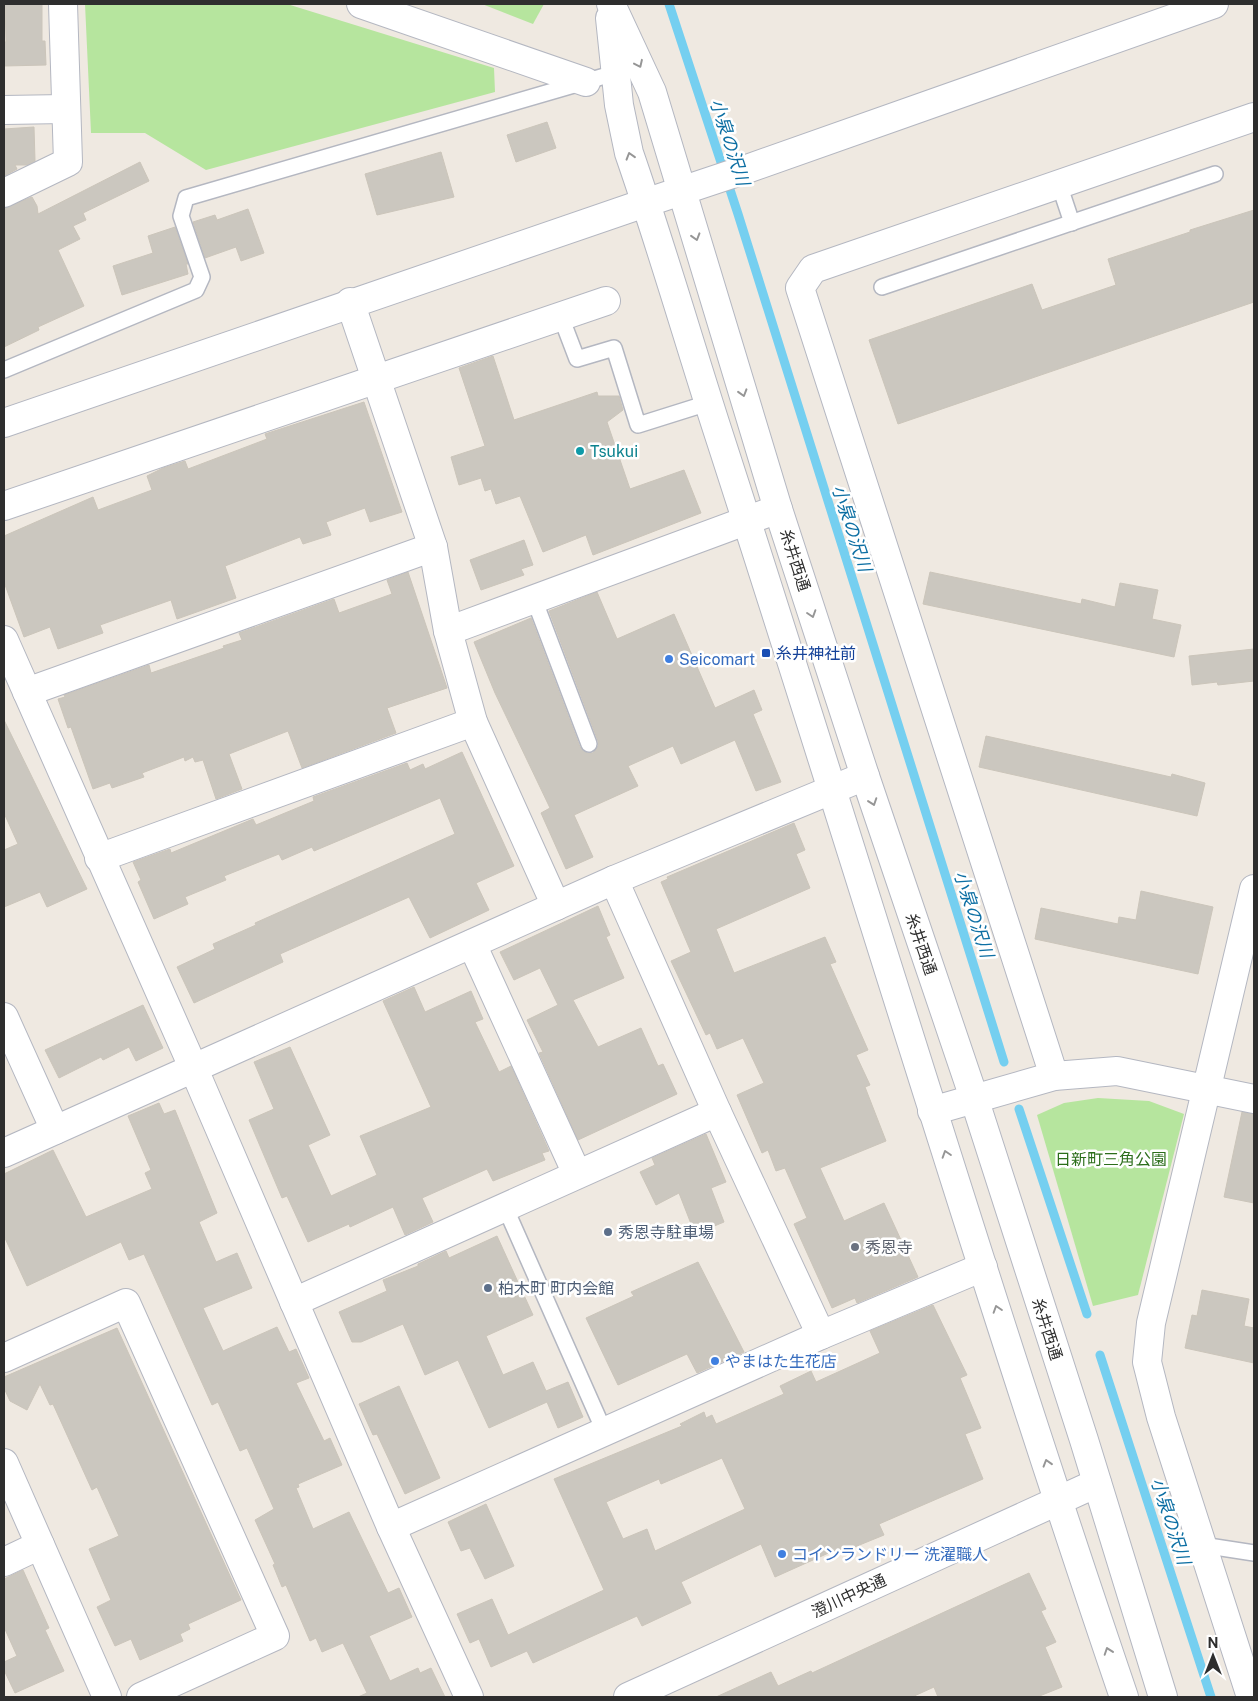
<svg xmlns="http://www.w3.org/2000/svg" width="1258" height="1701" viewBox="0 0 1258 1701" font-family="'Public Sans','Noto Sans JP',sans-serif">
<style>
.green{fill:#b6e59e}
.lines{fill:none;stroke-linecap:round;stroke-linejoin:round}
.stream{stroke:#75cff0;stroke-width:9}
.building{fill:#cbc7bf;stroke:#cbc5ba;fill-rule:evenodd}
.lane-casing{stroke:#b4b7c1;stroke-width:18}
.street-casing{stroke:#b4b7c1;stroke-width:30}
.secondary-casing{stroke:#b4b7c1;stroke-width:30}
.lane{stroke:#fff;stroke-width:15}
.street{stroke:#fff;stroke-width:28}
.secondary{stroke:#fff;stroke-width:28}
.oneway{stroke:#969696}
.culture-dot{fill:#0f9aa8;stroke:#fff;stroke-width:2}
.transit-dot{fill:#1a4fb4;stroke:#fff;stroke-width:2}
.shop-dot{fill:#3f7fe0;stroke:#fff;stroke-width:2}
.service-dot{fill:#5c6f8a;stroke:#fff;stroke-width:2}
.worship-dot{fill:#6b7280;stroke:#fff;stroke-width:2}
.labels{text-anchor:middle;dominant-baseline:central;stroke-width:5;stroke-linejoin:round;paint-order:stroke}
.culture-label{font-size:16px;fill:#0d838f;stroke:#fff;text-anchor:start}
.street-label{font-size:16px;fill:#2e2e2e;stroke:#fff}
.transit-label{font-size:16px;fill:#164399;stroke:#fff;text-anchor:start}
.shop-label{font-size:16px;fill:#366cbe;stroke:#fff;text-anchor:start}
.park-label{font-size:16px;fill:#2c6e1b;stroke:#fff}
.service-label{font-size:16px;fill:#4e5e75;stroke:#fff;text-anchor:start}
.worship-label{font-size:16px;fill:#5b616d;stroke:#fff;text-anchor:start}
.water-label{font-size:18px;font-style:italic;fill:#0d6fa3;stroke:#fff}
</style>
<rect width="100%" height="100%" fill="#efe9e1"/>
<g class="green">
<polygon points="85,4 287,4 494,68 495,92 206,170 145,133 91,133"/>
<polygon points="482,4 544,4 533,24"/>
<polygon points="1098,1098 1149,1101 1184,1114 1138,1295 1093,1306 1037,1115 1064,1103"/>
</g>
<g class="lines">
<g class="stream">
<polyline points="669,4 738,214 1004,1062"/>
<polyline points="1019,1109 1087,1314"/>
<polyline points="1100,1355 1211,1697"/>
</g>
</g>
<g class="building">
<polygon points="5,4 42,4 42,41 45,41 46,65 4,66 4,42 6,42"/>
<polygon points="547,122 556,148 516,162 507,135"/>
<polygon points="34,127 35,161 27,165 15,165 17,169 4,176 4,129"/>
<polygon points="441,152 454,197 377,215 365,174"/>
<polygon points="140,162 149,181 83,213 86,220 73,226 80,239 58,250 84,306 38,327 39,330 4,347 4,208 32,197 37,206 38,214"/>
<polygon points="248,209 264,253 241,261 236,247 205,258 193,222 215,215 217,220"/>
<polygon points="1254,210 1254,302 898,424 869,340 1032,284 1042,310 1116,285 1108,259 1190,232 1190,230"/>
<polygon points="175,227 188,264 186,264 188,274 122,295 113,266 153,253 148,236"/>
<polygon points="493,356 514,420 597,392 598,396 619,396 623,410 607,422 630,489 684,470 701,513 593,555 586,535 543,552 520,496 496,504 491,489 485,491 481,478 459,485 451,457 485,446 459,368"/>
<polygon points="364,402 402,512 370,522 365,508 326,522 331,535 303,544 300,537 225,566 236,598 177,619 171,600 100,625 103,633 58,649 50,627 24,637 4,582 4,536 93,497 98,510 152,490 147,476 163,468 185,461 188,469 267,439 265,434"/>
<polygon points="524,540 533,565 521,569 524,575 481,590 470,560"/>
<polygon points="408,572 447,688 387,708 396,733 302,768 288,731 229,754 242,789 216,799 203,760 195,762 193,757 185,761 184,757 142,773 144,777 112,788 110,783 93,789 71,727 68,728 58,699 65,697 64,695 149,665 151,673 224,648 223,646 242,640 239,633 334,599 339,613 392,594 387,580"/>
<polygon points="930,572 1081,604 1082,599 1115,607 1120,583 1158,590 1152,619 1181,625 1174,657 923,604"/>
<polygon points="597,592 617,639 674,614 715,708 754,690 762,710 753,714 781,782 756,791 735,740 681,764 673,746 628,766 638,786 574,815 593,857 566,869 541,813 550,808 495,693 474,642 531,618 580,747 587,753 593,753 598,746 598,741 549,611"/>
<polygon points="1254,649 1254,681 1218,685 1217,682 1192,685 1189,656"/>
<polygon points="4,720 87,889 47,907 40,892 4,907 4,850 18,844 4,813"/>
<polygon points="986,736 1171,777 1172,774 1205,783 1197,816 979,767"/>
<polygon points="462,752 514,866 476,883 489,910 430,938 409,897 280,954 283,962 194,1003 177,967 215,949 213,944 256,925 255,923 455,834 440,798 314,851 312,847 282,860 279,854 224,876 226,880 185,897 188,904 154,919 138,882 141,880 133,862 170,849 171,853 253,819 256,825 314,801 313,797 407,763 410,770 423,764 425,769"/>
<polygon points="794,823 805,850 796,854 810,888 716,929 734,973 825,937 836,962 830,964 868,1050 856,1055 870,1085 865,1087 886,1141 820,1168 844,1221 884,1203 918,1277 857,1303 855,1298 832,1308 794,1224 807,1218 785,1168 776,1171 768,1150 762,1153 737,1095 764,1083 743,1038 717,1049 710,1033 706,1035 671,961 691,952 661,882 668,879 667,877"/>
<polygon points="1141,891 1213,907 1198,974 1035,939 1041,908 1118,924 1119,917 1136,920"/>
<polygon points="598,906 610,935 606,937 624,978 573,1000 598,1047 641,1028 658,1066 663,1064 677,1094 578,1140 539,1053 543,1052 527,1020 558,1005 540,968 514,980 500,952"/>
<polygon points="414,987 425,1012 471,991 483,1019 475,1022 499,1072 511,1066 549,1151 542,1153 545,1160 493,1181 487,1169 422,1198 433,1222 405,1235 393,1207 350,1227 349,1224 308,1242 287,1196 282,1198 249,1120 274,1109 254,1062 290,1047 330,1135 308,1145 331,1196 377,1175 360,1136 431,1107 383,1001"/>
<polygon points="143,1005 163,1048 136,1061 129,1047 103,1060 101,1057 59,1078 45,1050"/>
<polygon points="159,1103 164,1114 175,1110 217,1213 199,1222 216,1262 237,1253 252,1288 203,1308 223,1351 277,1327 289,1352 296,1349 309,1378 296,1383 324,1441 330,1438 342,1465 298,1484 299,1487 296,1488 313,1529 349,1512 388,1593 399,1588 412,1617 369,1636 390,1681 418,1668 420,1673 431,1668 445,1697 358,1697 367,1693 343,1643 322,1652 316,1638 310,1641 286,1585 282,1587 273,1565 275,1564 255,1520 274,1509 247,1448 240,1451 218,1402 212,1405 144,1254 129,1260 121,1242 27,1286 4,1236 4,1174 53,1150 86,1217 152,1189 145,1173 151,1170 128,1116"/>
<polygon points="1242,1112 1254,1114 1254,1203 1224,1197"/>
<polygon points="706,1134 726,1182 711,1188 724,1222 695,1234 679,1193 656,1205 640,1172 655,1165 652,1158"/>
<polygon points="497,1236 533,1315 486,1336 503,1375 533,1362 546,1391 568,1382 583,1417 558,1428 547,1402 489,1428 458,1360 425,1375 403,1324 361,1342 352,1342 339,1312 387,1291 383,1280 418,1266 418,1264 446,1251 449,1258"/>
<polygon points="698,1262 744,1352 697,1373 687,1354 618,1385 586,1318 634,1296 631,1292"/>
<polygon points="1202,1290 1249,1299 1244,1326 1254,1328 1254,1363 1185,1348 1192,1315 1197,1316"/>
<path d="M 933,1305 L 967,1375 L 960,1378 L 981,1428 L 965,1434 L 983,1479 L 879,1524 L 884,1535 L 835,1555 L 833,1551 L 775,1577 L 761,1544 L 681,1582 L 691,1603 L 642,1626 L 637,1616 L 533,1663 L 527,1651 L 491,1667 L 479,1639 L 470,1643 L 457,1614 L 492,1599 L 508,1635 L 604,1590 L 554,1479 L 682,1426 L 680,1424 L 704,1412 L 706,1418 L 712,1415 L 716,1424 L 784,1394 L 780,1386 L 811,1371 L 816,1382 L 880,1353 L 870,1331 ZM 722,1458 L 745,1509 L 655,1551 L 647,1529 L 623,1539 L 606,1502 L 659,1479 L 661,1484 Z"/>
<polygon points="117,1328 241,1600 188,1624 190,1629 180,1634 183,1641 140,1660 131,1639 115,1646 97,1607 111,1600 89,1549 119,1536 97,1487 92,1490 53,1404 50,1405 40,1384 27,1410 10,1401 4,1388 4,1377"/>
<polygon points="399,1386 440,1478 405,1494 377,1434 373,1435 359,1404"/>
<polygon points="486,1504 514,1566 485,1579 470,1548 461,1551 448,1522"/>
<polygon points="23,1570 49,1628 45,1630 64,1671 15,1693 4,1670 4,1662 17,1656 4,1627 4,1579"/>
<polygon points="1029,1573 1046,1609 1041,1611 1056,1642 1045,1647 1062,1687 1037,1697 938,1697 934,1687 912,1697 716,1697 771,1672 778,1686 811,1671 812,1673"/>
</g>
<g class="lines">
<defs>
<g id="lane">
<polyline points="1059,184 1072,223"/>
<polyline points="882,287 1215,174"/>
<polyline points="561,317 577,359 614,348 638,425 708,403"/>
<polyline points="4,370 196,290 202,277 181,216 186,198 615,73"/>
<polyline points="534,599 589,744"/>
<polyline points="505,1207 605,1433"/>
<polyline points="1202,1545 1254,1553"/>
</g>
<g id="street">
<polyline points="361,4 586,82"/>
<polyline points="4,110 65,109"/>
<polyline points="4,193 68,162 63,4"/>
<polyline points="350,302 433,547 448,631 473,722 556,906"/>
<polyline points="4,423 645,203"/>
<polyline points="4,506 606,301"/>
<polyline points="448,631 778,509"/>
<polyline points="4,640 193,1067 391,1527 469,1697"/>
<polyline points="27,692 433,547"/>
<polyline points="99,858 473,722"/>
<polyline points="614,880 717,1112 821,1335"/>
<polyline points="472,944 577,1174"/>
<polyline points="4,1017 55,1130"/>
<polyline points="1054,1076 800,288 813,269 1254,117"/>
<polyline points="932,1111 1054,1076 1117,1071 1254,1099"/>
<polyline points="4,1153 614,880 865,776"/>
<polyline points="294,1302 717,1112"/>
<polyline points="4,1358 126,1303 275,1636 141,1697"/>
<polyline points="4,1463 107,1697"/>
<polyline points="391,1527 821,1335 983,1267"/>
<polyline points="4,1562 40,1545"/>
<polyline points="1251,1697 1161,1417 1147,1362 1151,1323 1254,889"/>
</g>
<g id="secondary">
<polyline points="611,4 652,92 778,509 865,776 974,1098 1084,1440 1163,1697"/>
<path d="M 610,18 L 619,105 L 629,153 C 661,245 688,339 718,432 C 855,854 981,1278 1124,1697"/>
<polyline points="645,203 744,170 1214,4"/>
<polyline points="628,1697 1097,1483"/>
</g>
</defs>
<use href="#lane" class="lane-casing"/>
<use href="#street" class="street-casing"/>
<use href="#secondary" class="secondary-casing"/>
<use href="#lane" class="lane"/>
<use href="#street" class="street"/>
<use href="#secondary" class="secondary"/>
</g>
<defs><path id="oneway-chevron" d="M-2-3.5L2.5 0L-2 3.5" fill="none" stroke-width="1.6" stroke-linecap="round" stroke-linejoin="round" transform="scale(1.25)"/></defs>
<g class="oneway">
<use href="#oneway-chevron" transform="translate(639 64) rotate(65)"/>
<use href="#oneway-chevron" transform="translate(630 156) rotate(-107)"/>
<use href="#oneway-chevron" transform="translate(696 237) rotate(73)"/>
<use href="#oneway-chevron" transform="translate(743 393) rotate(73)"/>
<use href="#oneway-chevron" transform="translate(812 614) rotate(72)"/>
<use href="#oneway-chevron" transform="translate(873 802) rotate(71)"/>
<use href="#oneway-chevron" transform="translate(946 1154) rotate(-108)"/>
<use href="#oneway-chevron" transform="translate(997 1309) rotate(-108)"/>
<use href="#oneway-chevron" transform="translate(1047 1463) rotate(-107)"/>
<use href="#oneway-chevron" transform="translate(1108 1651) rotate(-109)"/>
</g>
<circle class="culture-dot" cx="580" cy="451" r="5"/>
<rect class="transit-dot" x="761" y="648" width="10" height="10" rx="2.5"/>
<g class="shop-dot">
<circle cx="669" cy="659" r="5"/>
<circle cx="715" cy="1361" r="5"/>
<circle cx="782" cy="1554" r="5"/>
</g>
<g class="service-dot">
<circle cx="608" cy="1232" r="5"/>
<circle cx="488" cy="1288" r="5"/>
</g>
<circle class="worship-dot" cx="855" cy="1247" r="5"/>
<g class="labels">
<g class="culture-label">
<text x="590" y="451">Tsukui</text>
</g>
<g class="street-label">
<text transform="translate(795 560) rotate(72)">糸井西通</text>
<text transform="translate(921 944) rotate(71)">糸井西通</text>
<text transform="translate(1047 1329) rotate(72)">糸井西通</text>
<text transform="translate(849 1596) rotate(-25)">澄川中央通</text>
</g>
<g class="transit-label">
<text x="776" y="653">糸井神社前</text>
</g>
<g class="shop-label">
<text x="679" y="659">Seicomart</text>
<text x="725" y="1361">やまはた生花店</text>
<text x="792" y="1554">コインランドリー 洗濯職人</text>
</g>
<g class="park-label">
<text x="1111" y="1159">日新町三角公園</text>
</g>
<g class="service-label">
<text x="618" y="1232">秀恩寺駐車場</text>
<text x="498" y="1288">柏木町 町内会館</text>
</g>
<g class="worship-label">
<text x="865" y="1247">秀恩寺</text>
</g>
<g class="water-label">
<text transform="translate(730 142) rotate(72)">小泉の沢川</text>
<text transform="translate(852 528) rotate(72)">小泉の沢川</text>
<text transform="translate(974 914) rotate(72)">小泉の沢川</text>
<text transform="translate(1171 1521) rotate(72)">小泉の沢川</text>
</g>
</g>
<rect width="1258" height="1701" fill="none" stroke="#2e2e2e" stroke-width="10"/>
<g transform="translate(1213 1656)" stroke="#ffffff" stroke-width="4" paint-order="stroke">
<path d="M0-4L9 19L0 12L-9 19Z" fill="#2e2e2e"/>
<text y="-8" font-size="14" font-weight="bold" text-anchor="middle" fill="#2e2e2e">N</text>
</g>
</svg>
